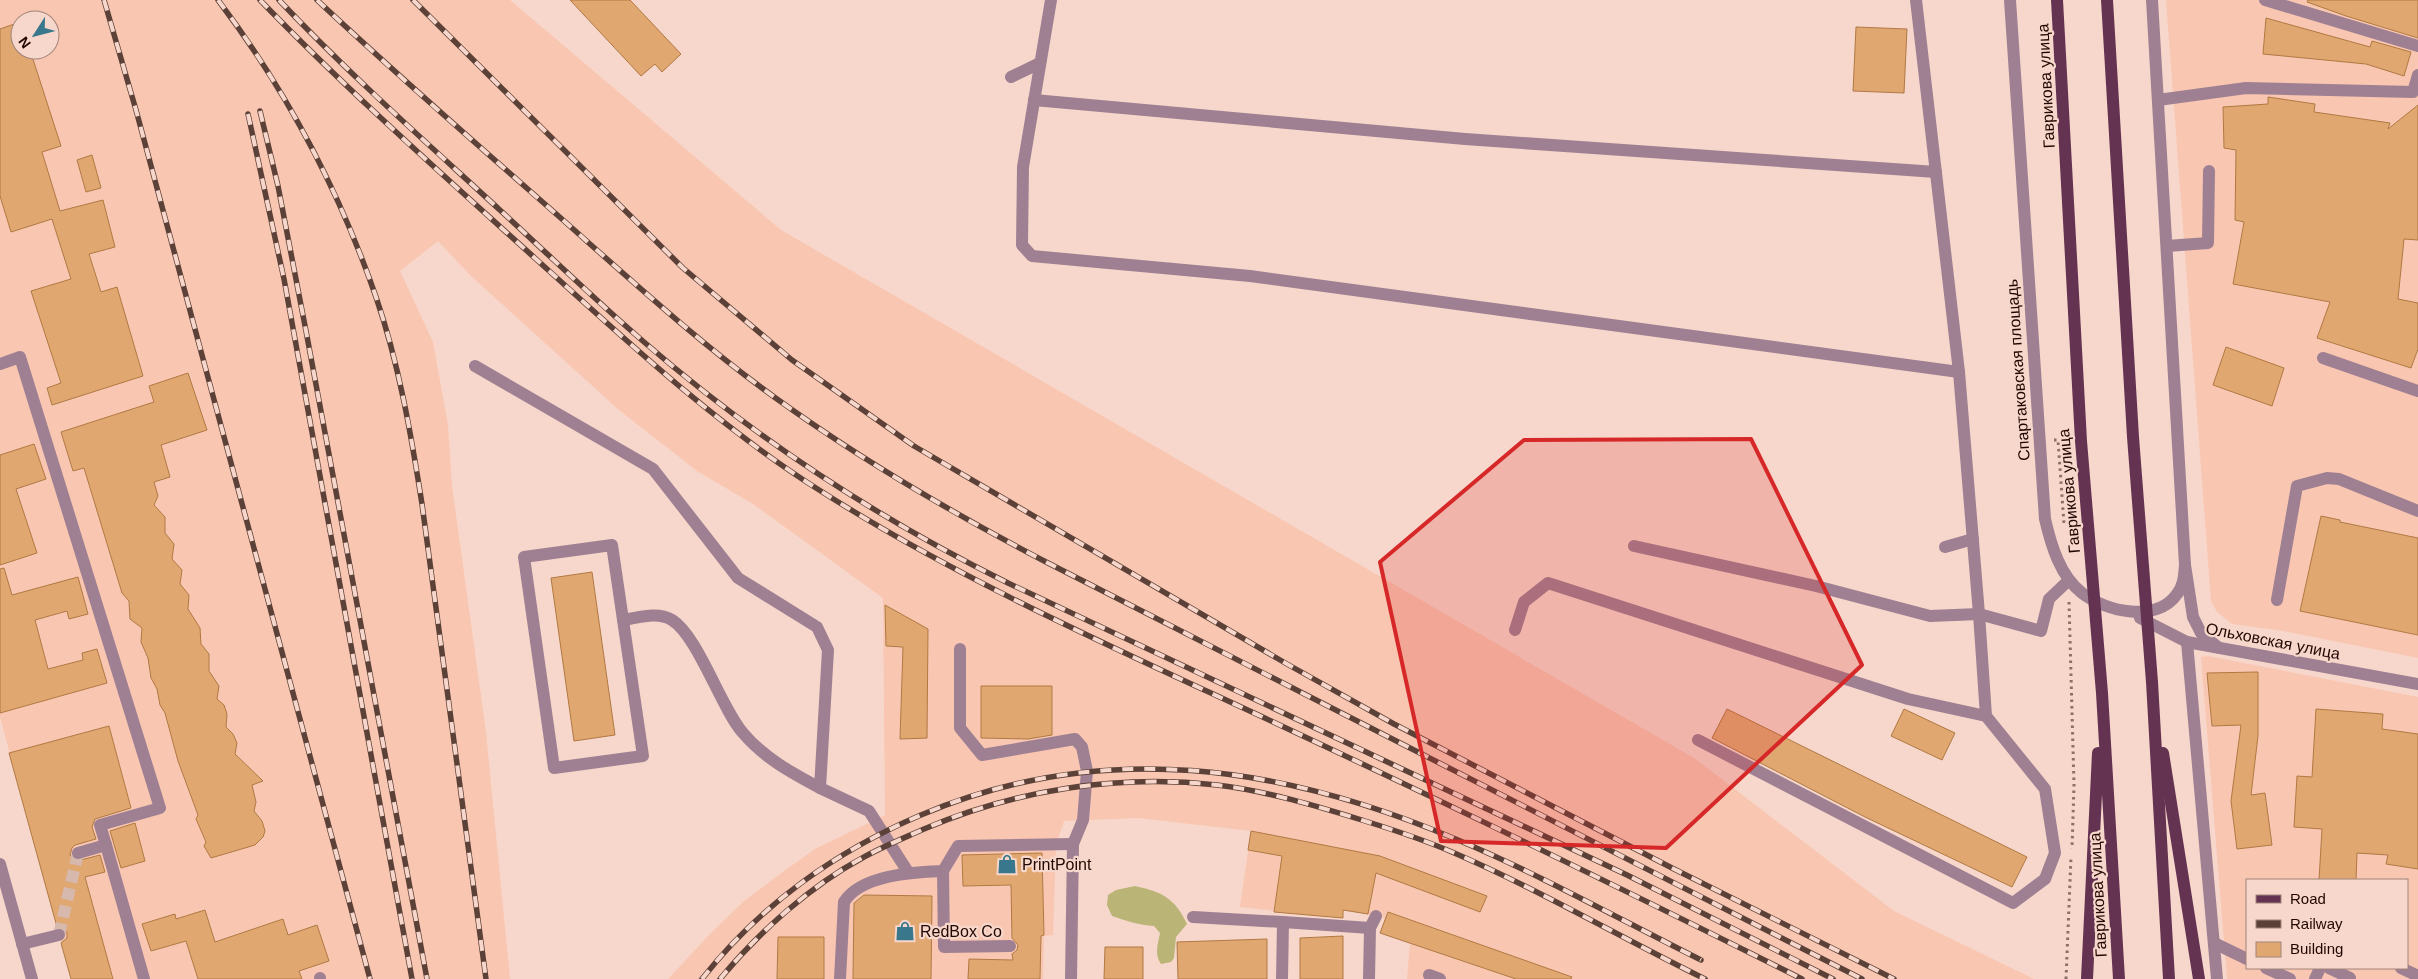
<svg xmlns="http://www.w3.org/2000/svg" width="2418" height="979" viewBox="0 0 2418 979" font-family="Helvetica,sans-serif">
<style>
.built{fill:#f9c6b1;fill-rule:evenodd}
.forest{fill:#bab577}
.building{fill:#e1a771;stroke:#b07943}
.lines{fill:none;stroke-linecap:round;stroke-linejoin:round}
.minor-tunnel{stroke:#d7b8ad;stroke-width:12;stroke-dasharray:12 6;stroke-linecap:butt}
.path{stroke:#8c6f66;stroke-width:3;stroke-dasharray:2.5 4;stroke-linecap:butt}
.minor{stroke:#9f8092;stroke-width:12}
.major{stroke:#653352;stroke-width:12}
.rail-casing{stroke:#5c4138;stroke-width:5.5}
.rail{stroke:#f7d7cb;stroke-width:4;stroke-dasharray:11;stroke-linecap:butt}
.marked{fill:#d62828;fill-opacity:0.2;stroke:#d62828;stroke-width:4;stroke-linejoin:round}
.labels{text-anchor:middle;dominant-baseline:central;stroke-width:4.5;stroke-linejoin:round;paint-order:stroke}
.street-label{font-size:16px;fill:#210700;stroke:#f7d7cb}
.poi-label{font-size:16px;fill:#210700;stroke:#f7d7cb;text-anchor:start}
</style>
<rect width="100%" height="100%" fill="#f7d7cb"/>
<g class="built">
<path d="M 0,0 L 510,0 L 781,230 L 1694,758 L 1894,911 L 2034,979 L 1407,979 L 1410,943 L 1380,933 L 1385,918 L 1340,909 L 1338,918 L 1240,907 L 1251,831 L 1138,818 L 1064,821 L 1056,845 L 1053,935 L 1044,936 L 1043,979 L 668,979 L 710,934 L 743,902 L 787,869 L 815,849 L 885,815 L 883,598 L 753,504 L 697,471 L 619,410 L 471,276 L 438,241 L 400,271 L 433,342 L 448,425 L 452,486 L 486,732 L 510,979 L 71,979 L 0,717 ZM 20,20 L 50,20 L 50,50 L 20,50 Z"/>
<polygon points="2166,0 2418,0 2418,658 2283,631 2232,624 2217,612 2211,601"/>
<path d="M 2208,656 L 2418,697 L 2418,979 L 2227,979 L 2201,657 ZM 2247,880 L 2407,880 L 2407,968 L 2247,968 Z"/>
</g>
<path class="forest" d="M 1135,886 C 1162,892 1175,898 1187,924 L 1176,937 L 1174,958 L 1171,962 L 1161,964 C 1154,954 1158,944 1160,933 L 1154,926 C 1139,925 1126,921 1112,916 L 1107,905 L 1108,895 L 1116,890 Z"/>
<g class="building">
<polygon points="570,0 630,0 681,54 662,72 655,64 641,76"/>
<polygon points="2308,0 2418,0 2418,38 2346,16 2307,2"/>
<polygon points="2266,18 2370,47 2372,41 2411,52 2404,76 2366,64 2263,54"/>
<polygon points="20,22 20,50 30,50 61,146 42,152 60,211 103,200 115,247 89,254 101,292 117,287 143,376 52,405 47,388 61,383 31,291 71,279 52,219 11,232 0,196 0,29"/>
<polygon points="1856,27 1907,29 1904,93 1853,91"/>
<polygon points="2268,97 2315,104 2314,112 2390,123 2388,129 2418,105 2418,240 2404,239 2398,299 2418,303 2418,349 2411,368 2317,338 2330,302 2233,284 2244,222 2235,220 2236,150 2224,148 2223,107 2268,104"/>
<polygon points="92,155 101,188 86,192 77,160"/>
<polygon points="2226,347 2284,368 2272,406 2213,385"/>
<polygon points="188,373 207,430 161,445 170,477 154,482 158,496 154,505 165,517 165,533 174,544 172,559 182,570 180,584 189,595 188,609 200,628 201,644 209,654 209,671 219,686 217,699 224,705 227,714 226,727 233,734 237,743 235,754 263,781 252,785 256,802 254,811 262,821 265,831 263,837 255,845 211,858 204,846 206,842 196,819 198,815 178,761 165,713 160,705 157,689 151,678 148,658 141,642 142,628 130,619 129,601 122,593 84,468 73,471 61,432 154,402 149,386"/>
<polygon points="34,444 46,479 16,489 37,553 0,565 0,455"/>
<polygon points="2321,516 2340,520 2340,522 2418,538 2418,635 2300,611"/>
<polygon points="4,568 12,595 78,577 88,614 69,619 67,611 35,620 48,669 83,660 82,653 97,649 107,683 0,713 0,569"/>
<polygon points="592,572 615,735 574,741 551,578"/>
<polygon points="885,605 928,629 927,738 900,739 903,647 886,646"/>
<polygon points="2258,672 2258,736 2251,795 2265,793 2272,845 2237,849 2231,801 2241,725 2212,726 2207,673"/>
<polygon points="981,686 1052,686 1052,735 1028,739 981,738"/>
<polygon points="1727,709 2027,857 2012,887 1865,817 1712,738"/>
<polygon points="1904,709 1955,733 1942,760 1891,736"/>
<polygon points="2316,709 2383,714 2382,729 2418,734 2418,869 2386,864 2388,855 2357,853 2356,880 2319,880 2322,829 2294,827 2297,776 2312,777"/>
<polygon points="109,726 131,808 95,819 92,827 96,839 75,845 72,848 70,855 77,861 100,855 105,872 85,877 113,979 71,979 61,943 67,938 67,933 62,927 57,927 9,753"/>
<polygon points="135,823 145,861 121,868 110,831"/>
<polygon points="1251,831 1380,856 1487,896 1480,912 1376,873 1368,914 1343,910 1343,918 1274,912 1282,856 1248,850"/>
<polygon points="1042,853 1044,935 1041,936 1040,979 968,979 969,959 1013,960 1012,954 1017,950 1018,945 1012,938 1011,885 963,886 962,855"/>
<polygon points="864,895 932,896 931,979 853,979 854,903"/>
<polygon points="205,910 215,942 283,919 288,935 317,925 329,961 299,971 302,979 198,979 186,941 151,951 142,924 175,914 176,919"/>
<polygon points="1388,912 1572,977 1571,979 1516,979 1380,933"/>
<polygon points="1343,936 1343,979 1300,979 1300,938"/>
<polygon points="778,937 824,937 824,979 777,979"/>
<polygon points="1267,939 1267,979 1178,979 1177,942"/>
<polygon points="1105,947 1143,947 1143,979 1104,979"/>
</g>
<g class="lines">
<polyline class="minor-tunnel" points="59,935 78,853"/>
<g class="path">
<polyline points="2054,440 2058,440 2064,524"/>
<polyline points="2069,602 2074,785 2072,849"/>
<polyline points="2066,979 2071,857"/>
</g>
<g class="minor">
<polyline points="1051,0 1023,167 1022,245 1032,256 1250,276 1959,372"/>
<polyline points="1916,0 1959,372 1979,614 2041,631 2049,599 2069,580"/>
<path d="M 2010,0 L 2045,519 C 2051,545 2060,576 2082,593 C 2106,612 2157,623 2177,594 C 2184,585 2184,576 2185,565"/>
<polyline points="2152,0 2185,565 2193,617 2201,633 2219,648"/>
<polyline points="2265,0 2418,46"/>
<polyline points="1011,77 1040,63"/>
<polyline points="1034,100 1465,139 1936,172"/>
<polyline points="2158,100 2246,88 2413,92 2418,75"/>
<polyline points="2167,246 2208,243 2209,171"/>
<polyline points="2323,358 2418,391"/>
<polyline points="0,364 20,357 160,808 100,825 106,845 78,853"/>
<polyline points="475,366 653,469 738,578 817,627 828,650 820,788 869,811 908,872"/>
<polygon points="612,545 643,756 554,768 524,557"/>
<polyline points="1634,546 1816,586 1930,616 1979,614 1986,716 2045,789 2055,853 2045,879 2013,903 1698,740"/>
<polyline points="1945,547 1973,539"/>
<polyline points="2277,600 2297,486 2327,478 2339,479 2418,511"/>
<polyline points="2140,618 2187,642 2418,684"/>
<path d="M 623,620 C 638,618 657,611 672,620 C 698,636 721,708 743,733 C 764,758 792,773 820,788"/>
<polyline points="1515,630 1524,602 1548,583 1908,699 1986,716"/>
<polyline points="2187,642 2217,979"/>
<polyline points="960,649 960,728 982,755 1075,739 1082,747 1087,771 1083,820 1073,844 1071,979"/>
<polyline points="106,845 144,979"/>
<polyline points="0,864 32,979"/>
<polyline points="943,871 944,947 1010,946"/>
<polyline points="1193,917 1283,922"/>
<polyline points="2214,943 2247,959"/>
<polyline points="22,944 59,935"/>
<polyline points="2266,968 2290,979"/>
<polyline points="2329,968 2350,978"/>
<polyline points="2401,968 2418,976"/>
<polyline points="1429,975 1440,979"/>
<polyline points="320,978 320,979"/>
<path d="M 840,979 L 844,902 C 861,875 913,872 943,871 L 958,846 L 1073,844"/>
<polyline points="1282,979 1283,922 1370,928 1376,916"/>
<polyline points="1369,979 1370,928"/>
<polyline points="2315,979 2320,968"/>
</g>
<g class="major">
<polyline points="2057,0 2081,441 2102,693 2119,979"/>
<polyline points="2107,0 2133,437 2152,682 2169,979"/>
<polyline points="2163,753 2199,979"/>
<polyline points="2087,979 2098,753"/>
</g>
<defs>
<g id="rail">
<polyline points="104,0 136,110 370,979"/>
<path d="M 218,0 C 286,90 339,190 376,297 C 399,364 411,434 422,504 L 486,979"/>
<path d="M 260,0 C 348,91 443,175 537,260 C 626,340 714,423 816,488 C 964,583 1126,653 1286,728 C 1459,809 1631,893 1802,979"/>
<path d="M 279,0 C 349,74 426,142 501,211 C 549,255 595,300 644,342 C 755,438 877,518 1008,583 L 1627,875 L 1833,979"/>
<path d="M 317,0 C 397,75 480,147 563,220 C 633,282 702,345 777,399 C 863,461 954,514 1048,563 L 1862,979"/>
<polyline points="413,0 683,268 792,360 914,446 1287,664 1394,724 1672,868 1894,979"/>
<polyline points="260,111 278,186 306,331 427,979"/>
<polyline points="248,114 284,279 412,979"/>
<path d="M 702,979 C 759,906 836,851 921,815 C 1102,738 1282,765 1458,840 C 1541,875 1621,920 1701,960"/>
<path d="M 720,979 C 759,932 810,886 864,857 C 884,846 904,838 924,829 C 1015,790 1117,774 1217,785 C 1267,791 1317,806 1365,821 C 1394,830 1424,840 1452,852 C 1538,889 1620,937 1705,979"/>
</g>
</defs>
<use href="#rail" class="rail-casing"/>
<use href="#rail" class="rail"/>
</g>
<path class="marked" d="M 1751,439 L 1862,665 L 1666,848 L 1441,841 L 1380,562 L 1524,440 Z"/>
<defs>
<symbol id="shop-bare" viewBox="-9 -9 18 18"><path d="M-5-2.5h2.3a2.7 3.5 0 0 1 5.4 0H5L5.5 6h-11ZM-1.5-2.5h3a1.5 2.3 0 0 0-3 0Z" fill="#39778c" stroke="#f7d7cb" stroke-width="2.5" paint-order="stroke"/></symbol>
</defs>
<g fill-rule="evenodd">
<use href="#shop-bare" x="993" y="850" width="28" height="28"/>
<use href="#shop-bare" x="891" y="917" width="28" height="28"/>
</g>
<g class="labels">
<g class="street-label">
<text transform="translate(2046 86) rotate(-93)">Гаврикова улица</text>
<text transform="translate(2018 370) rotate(-94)">Спартаковская площадь</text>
<text transform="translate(2069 491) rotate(-95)">Гаврикова улица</text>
<text transform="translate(2273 641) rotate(11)">Ольховская улица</text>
<text transform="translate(2098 895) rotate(-93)">Гаврикова улица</text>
</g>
<g class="poi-label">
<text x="1022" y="864">PrintPoint</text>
<text x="920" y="931">RedBox Co</text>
</g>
</g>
<rect x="2246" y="879" width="162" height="90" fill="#f7d7cb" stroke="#a1847a"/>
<rect x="2256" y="895" width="25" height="8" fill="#653352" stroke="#a1847a"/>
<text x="2290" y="904" font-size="15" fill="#210700">Road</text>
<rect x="2256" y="920" width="25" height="8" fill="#5c4138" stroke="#a1847a"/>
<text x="2290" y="929" font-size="15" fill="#210700">Railway</text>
<rect x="2256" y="942" width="25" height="15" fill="#e1a771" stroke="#a1847a"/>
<text x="2290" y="954" font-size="15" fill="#210700">Building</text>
<g transform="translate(35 35) rotate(234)"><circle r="24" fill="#f7d7cb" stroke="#a1847a"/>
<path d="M0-4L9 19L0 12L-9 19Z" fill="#39778c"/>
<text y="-8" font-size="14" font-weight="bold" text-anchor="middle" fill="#210700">N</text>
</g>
</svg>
